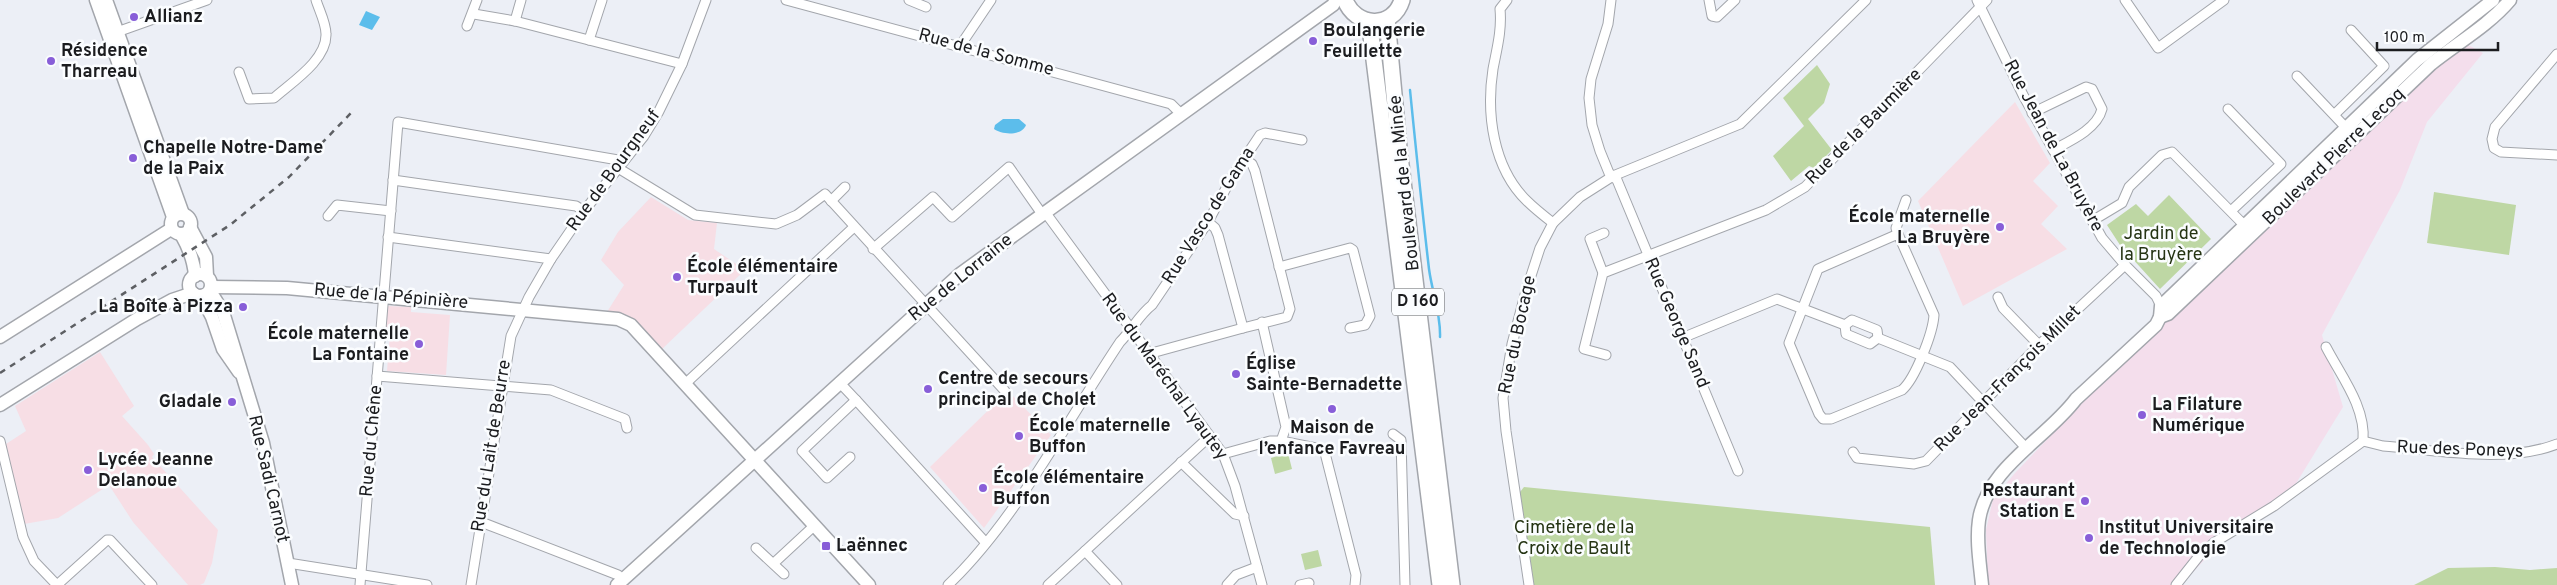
<svg xmlns="http://www.w3.org/2000/svg" width="2557" height="585" viewBox="0 0 2557 585" font-family="Overpass,sans-serif">
<style>
.industrial{fill:#f4deec}
.education{fill:#f7dee5}
.green{fill:#bed7a4}
.water{fill:#5cbdeb}
.lines{fill:none;stroke-linecap:round;stroke-linejoin:round}
.stream{stroke:#5cbdeb;stroke-width:2.5}
.street-casing{stroke:#a3a6ac;stroke-width:11}
.secondary-casing{stroke:#a3a6ac;stroke-width:15}
.primary-casing{stroke:#a3a6ac;stroke-width:18}
.street{stroke:#fff;stroke-width:9}
.secondary{stroke:#fff;stroke-width:12}
.primary{stroke:#fff;stroke-width:15}
.rail{stroke:#5d5f63;stroke-width:2.5;stroke-dasharray:6 6;stroke-linecap:butt}
.poi-dot{fill:#885ed8;stroke:#fbfdff;stroke-width:2}
.labels{text-anchor:middle;dominant-baseline:central;stroke-width:5;stroke-linejoin:round;paint-order:stroke}
.shield{fill:#fbfdff;stroke:#5e6062;stroke-width:1}
.shield-label{font-size:16px;font-weight:bold;fill:#1b1c1f}
.poi-label{font-size:18px;font-weight:bold;fill:#1b1c1f;stroke:#fbfdff;text-anchor:start}
.street-label{font-size:18px;fill:#1b1c1f;stroke:#fbfdff}
.park-label{font-size:18px;fill:#253413;stroke:#fbfdff}
</style>
<rect width="100%" height="100%" fill="#eceff6"/>
<polygon class="industrial" points="2452,36 2483,53 2427,122 2400,190 2322,335 2343,407 2284,503 2233,529 2181,585 1988,585 1986,530 1993,499 2015,473 2257,222"/>
<g class="education">
<polygon points="2015,102 2050,163 2033,181 2058,206 2041,224 2067,249 1963,306 1918,201"/>
<polygon points="651,197 688,220 717,223 714,249 745,270 662,349 629,316 607,312 624,285 601,260 618,232"/>
<polygon points="387,306 411,307 411,312 450,315 446,375 387,371 390,332 385,331"/>
<polygon points="100,352 134,406 122,416 148,445 154,454 152,457 218,530 212,563 204,583 200,585 188,585 133,522 109,485 58,518 24,524 6,444 26,431 15,406"/>
<polygon points="1008,391 1051,435 984,528 930,467"/>
</g>
<g class="green">
<polygon points="1817,65 1830,84 1824,103 1808,119 1832,150 1814,168 1809,166 1791,181 1773,156 1804,126 1783,98"/>
<polygon points="2434,192 2516,205 2509,255 2427,243"/>
<polygon points="2169,195 2211,239 2160,289 2120,245 2107,225 2136,204 2148,216"/>
<polygon points="1288,453 1292,469 1275,474 1271,458"/>
<polygon points="1524,487 1930,527 1935,585 1534,585 1520,492"/>
<polygon points="1318,550 1322,566 1305,570 1301,554"/>
<polygon points="2495,567 2530,570 2557,568 2557,585 2414,585 2448,568"/>
</g>
<g class="water">
<polygon points="366,11 380,17 372,30 359,25"/>
<path d="M 1003,119 L 1019,119 L 1026,125 C 1022,136 1002,135 994,129 L 995,125 Z"/>
</g>
<g class="lines">
<path class="stream" d="M 1410,90 C 1416,150 1422,209 1429,269 C 1432,292 1441,314 1440,337"/>
<defs>
<g id="street">
<polyline points="786,0 1171,104 1181,114"/>
<polyline points="909,0 926,7"/>
<path d="M 1507,0 L 1500,9 C 1502,30 1497,48 1493,69 C 1486,114 1493,168 1527,201 C 1535,209 1544,216 1553,223"/>
<polyline points="1611,0 1608,24 1591,79 1589,98 1592,125 1600,151 1609,173 1617,180 1738,471"/>
<polyline points="1709,0 1712,16 1717,17 1735,0"/>
<polyline points="1977,0 2023,95 2102,238 2125,265 2156,296 2161,306"/>
<polyline points="2125,0 2158,48 2224,0"/>
<polyline points="474,14 515,21 682,64"/>
<polyline points="515,21 521,0"/>
<polyline points="467,26 477,0"/>
<polyline points="113,29 117,32 207,0"/>
<polyline points="589,40 602,0"/>
<polyline points="960,46 991,0"/>
<polyline points="2557,54 2495,127 2492,139 2494,148 2501,152 2557,155"/>
<path d="M 239,72 L 249,99 L 274,98 C 292,82 327,60 326,34 C 326,23 319,10 316,0"/>
<polyline points="2297,76 2350,132"/>
<polyline points="2228,109 2281,164 2231,211"/>
<path d="M 2032,113 L 2086,87 L 2092,89 L 2102,109 C 2097,129 2070,141 2053,150"/>
<polyline points="2335,114 2384,66 2351,30"/>
<polyline points="618,168 695,215 776,224 797,215 825,194 1005,391"/>
<polyline points="393,180 576,206 584,211"/>
<polyline points="831,201 845,187"/>
<polyline points="1045,212 1223,454 1235,486 1262,585"/>
<polyline points="328,216 337,205 391,211"/>
<polyline points="2092,221 2122,203 2129,187 2162,155 2172,152 2248,229"/>
<path d="M 1898,234 L 1934,315 C 1933,333 1915,379 1902,390 L 1831,419 L 1823,419 L 1819,414 L 1789,343 L 1818,269 Z"/>
<polyline points="1898,234 1896,228 1906,200"/>
<polyline points="388,237 551,259"/>
<polyline points="873,249 933,197 952,217 1009,167 1042,214"/>
<polyline points="1279,267 1350,248 1353,250 1370,316 1365,325 1350,328"/>
<polyline points="1603,273 1590,239 1604,233"/>
<polyline points="1998,297 2003,308 2039,345"/>
<polyline points="1845,325 1846,334 1870,344 1878,338"/>
<polyline points="1845,325 1852,320 1877,330 1878,338"/>
<polyline points="1243,328 1287,317 1290,309 1255,171 1252,164 1244,159"/>
<polyline points="1682,338 1777,299 1845,325"/>
<polyline points="1878,338 1950,367 2027,449"/>
<path d="M 2326,347 C 2341,376 2366,407 2363,441"/>
<polyline points="1148,354 1243,328 1218,235 1215,228 1208,222"/>
<polyline points="1606,355 1584,349 1603,273 1766,210 1805,187 1987,0"/>
<polyline points="377,376 551,390 625,419 627,428"/>
<polyline points="839,382 856,400"/>
<polyline points="685,384 854,227"/>
<polyline points="1393,434 1401,440 1405,585"/>
<polyline points="0,441 23,537 34,561 57,585"/>
<polyline points="1281,441 1321,449 1325,453 1356,575 1355,585"/>
<path d="M 2363,441 L 2383,446 C 2437,450 2506,464 2557,444"/>
<polyline points="1853,452 1857,458 1914,464 1926,461 2039,345 2125,265"/>
<polyline points="1223,454 1270,441 1281,441 1286,427 1262,322"/>
<polyline points="850,457 827,478 802,451 856,400 986,543"/>
<polyline points="1181,462 1235,514 1244,516"/>
<polyline points="481,522 618,575 622,579"/>
<polyline points="756,548 784,574"/>
<polyline points="1085,551 1117,585"/>
<polyline points="288,563 427,585"/>
<polyline points="774,563 815,525"/>
<polyline points="57,585 107,540 110,540 152,585"/>
<polyline points="360,585 398,122 624,161"/>
<polyline points="471,585 511,336 529,297 551,259 584,211 644,136 658,113 682,64 706,0"/>
<path d="M 948,585 C 1016,520 1067,421 1120,342 C 1132,330 1139,315 1152,305 L 1208,222 L 1232,177 L 1260,135 L 1265,133 L 1302,140"/>
<polyline points="1048,585 1209,437"/>
<polyline points="1227,585 1236,575 1257,567"/>
<polyline points="1300,585 1309,583"/>
<polyline points="1529,585 1506,431 1503,398 1512,344 1526,291 1540,248 1553,223 1580,197 1613,176 1740,124 1866,0"/>
<polyline points="2176,585 2199,556 2215,542 2274,506 2363,441"/>
</g>
<g id="secondary">
<polyline points="96,0 173,217"/>
<polyline points="106,0 183,214"/>
<circle cx="181" cy="224" r="10"/>
<polyline points="190,227 206,257 207,276"/>
<path d="M 181,234 C 189,248 194,260 195,276"/>
<circle cx="200" cy="285" r="11"/>
<polyline points="211,287 287,288 618,319 631,325 869,585"/>
<polyline points="210,291 223,312 263,443 292,585"/>
<polyline points="201,296 212,317 223,349 239,372"/>
<path d="M 2160,317 L 2168,314 L 2431,64 C 2457,43 2488,26 2510,0"/>
<polyline points="0,337 171,229"/>
<polyline points="0,405 137,319 172,300 193,293"/>
<polyline points="617,585 960,274 1333,5 1336,0"/>
<path d="M 1982,585 C 1980,564 1976,541 1979,520 C 1987,467 2046,439 2076,399 L 2156,325 L 2160,317 L 2161,306 L 2417,60 L 2493,0"/>
</g>
<g id="primary">
<path d="M 1345,0 C 1355,27 1393,30 1402,0"/>
<polyline points="1387,19 1399,148 1452,585"/>
<polyline points="1365,21 1371,36 1440,585"/>
</g>
</defs>
<use href="#street" class="street-casing"/>
<use href="#secondary" class="secondary-casing"/>
<use href="#primary" class="primary-casing"/>
<use href="#street" class="street"/>
<use href="#secondary" class="secondary"/>
<use href="#primary" class="primary"/>
<polyline class="rail" points="0,373 230,225 289,177 351,113"/>
</g>
<g class="poi-dot">
<circle cx="134" cy="17" r="5"/>
<circle cx="1313" cy="41" r="5"/>
<circle cx="51" cy="61" r="5"/>
<circle cx="133" cy="158" r="5"/>
<circle cx="2000" cy="227" r="5"/>
<circle cx="677" cy="277" r="5"/>
<circle cx="243" cy="307" r="5"/>
<circle cx="419" cy="344" r="5"/>
<circle cx="1236" cy="374" r="5"/>
<circle cx="928" cy="389" r="5"/>
<circle cx="232" cy="402" r="5"/>
<circle cx="1332" cy="409" r="5"/>
<circle cx="2142" cy="415" r="5"/>
<circle cx="1019" cy="436" r="5"/>
<circle cx="88" cy="470" r="5"/>
<circle cx="983" cy="488" r="5"/>
<circle cx="2085" cy="501" r="5"/>
<circle cx="2089" cy="538" r="5"/>
<rect x="821" y="541" width="10" height="10" rx="2.5"/>
</g>
<g class="labels">
<rect class="shield" x="1392" y="288.5" width="52" height="27" rx="4"/>
<g class="shield-label">
<text x="1418" y="302">D 160</text>
</g>
<g class="poi-label">
<text x="144" y="17">Allianz</text>
<text x="1323" y="31">Boulangerie<tspan x="1323" dy="21">Feuillette</tspan></text>
<text x="61" y="51">Résidence<tspan x="61" dy="21">Tharreau</tspan></text>
<text x="143" y="148">Chapelle Notre-Dame<tspan x="143" dy="21">de la Paix</tspan></text>
<text x="1990" y="217" text-anchor="end">École maternelle<tspan x="1990" dy="21">La Bruyère</tspan></text>
<text x="687" y="267">École élémentaire<tspan x="687" dy="21">Turpault</tspan></text>
<text x="233" y="307" text-anchor="end">La Boîte à Pizza</text>
<text x="409" y="334" text-anchor="end">École maternelle<tspan x="409" dy="21">La Fontaine</tspan></text>
<text x="1246" y="364">Église<tspan x="1246" dy="21">Sainte-Bernadette</tspan></text>
<text x="938" y="379">Centre de secours<tspan x="938" dy="21">principal de Cholet</tspan></text>
<text x="222" y="402" text-anchor="end">Gladale</text>
<text x="2152" y="405">La Filature<tspan x="2152" dy="21">Numérique</tspan></text>
<text x="1029" y="426">École maternelle<tspan x="1029" dy="21">Buffon</tspan></text>
<text x="1332" y="428" text-anchor="middle">Maison de<tspan x="1332" dy="21">l’enfance Favreau</tspan></text>
<text x="98" y="460">Lycée Jeanne<tspan x="98" dy="21">Delanoue</tspan></text>
<text x="993" y="478">École élémentaire<tspan x="993" dy="21">Buffon</tspan></text>
<text x="2075" y="491" text-anchor="end">Restaurant<tspan x="2075" dy="21">Station E</tspan></text>
<text x="2099" y="528">Institut Universitaire<tspan x="2099" dy="21">de Technologie</tspan></text>
<text x="836" y="546">Laënnec</text>
</g>
<g class="street-label">
<text transform="translate(986 53) rotate(15)">Rue de la Somme</text>
<text transform="translate(1864 127) rotate(-45)">Rue de la Baumière</text>
<text transform="translate(2053 146) rotate(62)">Rue Jean de La Bruyère</text>
<text transform="translate(2334 157) rotate(-44)">Boulevard Pierre Lecoq</text>
<text transform="translate(614 171) rotate(-54)">Rue de Bourgneuf</text>
<text transform="translate(1405 183) rotate(-96)">Boulevard de la Minée</text>
<text transform="translate(1209 216) rotate(-58)">Rue Vasco de Gama</text>
<text transform="translate(961 278) rotate(-39)">Rue de Lorraine</text>
<text transform="translate(391 297) rotate(5)">Rue de la Pépinière</text>
<text transform="translate(1676 323) rotate(67)">Rue George Sand</text>
<text transform="translate(1518 335) rotate(-78)">Rue du Bocage</text>
<text transform="translate(1164 377) rotate(54)">Rue du Maréchal Lyautey</text>
<text transform="translate(2008 379) rotate(-45)">Rue Jean-François Millet</text>
<text transform="translate(372 441) rotate(-85)">Rue du Chêne</text>
<text transform="translate(492 446) rotate(-81)">Rue du Lait de Beurre</text>
<text transform="translate(2460 450) rotate(2)">Rue des Poneys</text>
<text transform="translate(268 479) rotate(77)">Rue Sadi Carnot</text>
</g>
<g class="park-label">
<text x="2161" y="234">Jardin de<tspan x="2161" dy="21">la Bruyère</tspan></text>
<text x="1574" y="528">Cimetière de la<tspan x="1574" dy="21">Croix de Bault</tspan></text>
</g>
</g>
<path d="M2377 42v8h121v-8" fill="none" stroke="#1b1c1f" stroke-width="2.5"/>
<text x="2384" y="42" font-size="15" fill="#1b1c1f" stroke="#fbfdff" stroke-width="4" paint-order="stroke">100 m</text>
</svg>
